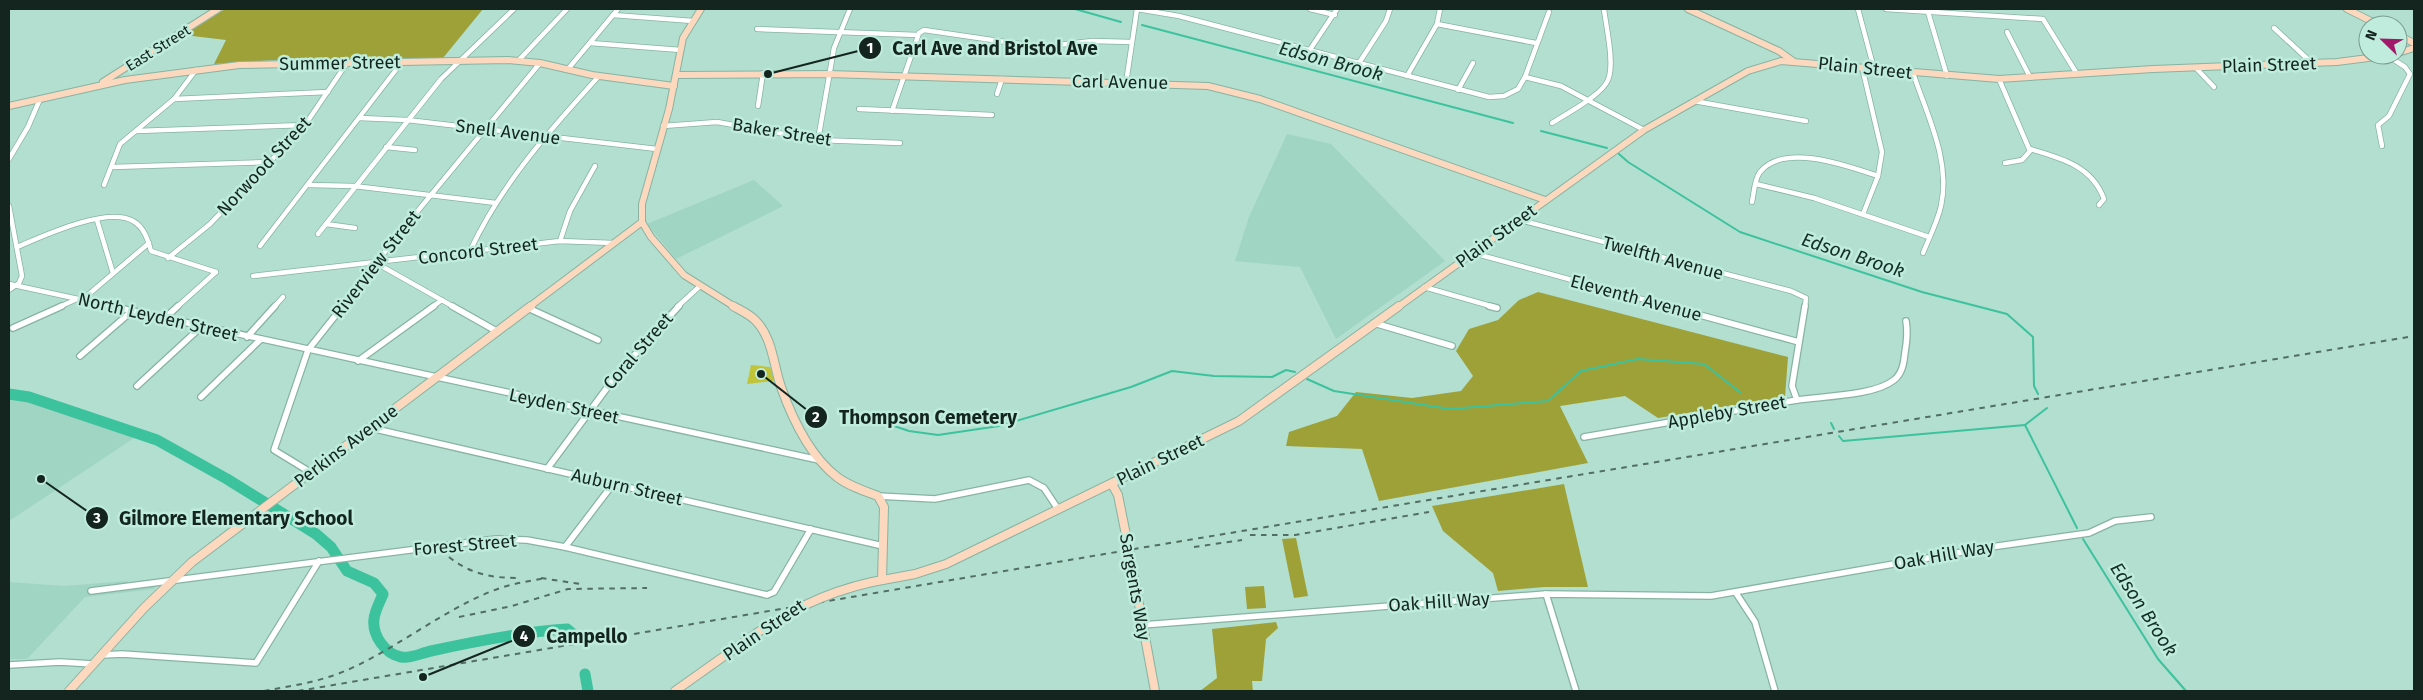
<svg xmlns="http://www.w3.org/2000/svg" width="2423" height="700" viewBox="0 0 2423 700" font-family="'Fira Sans',sans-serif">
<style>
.built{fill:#a0d5c3}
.green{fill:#c1c439}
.forest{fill:#9ea138}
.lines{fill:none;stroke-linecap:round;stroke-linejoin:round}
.stream{stroke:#3dc29e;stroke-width:2}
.river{stroke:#3dc29e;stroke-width:11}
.street-far1-casing{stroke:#88b3a3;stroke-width:6}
.street-casing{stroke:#88b3a3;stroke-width:8}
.secondary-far1-casing{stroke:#88b3a3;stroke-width:8}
.secondary-casing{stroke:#88b3a3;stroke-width:10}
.street-far1{stroke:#fff;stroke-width:4.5}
.street{stroke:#fff;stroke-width:5.5}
.secondary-far1{stroke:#fcd8be;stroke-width:6}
.secondary{stroke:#fcd8be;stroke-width:8}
.rail{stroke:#526e64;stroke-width:2;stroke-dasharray:5.5 5.5;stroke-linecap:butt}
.secondary-bridge-casing{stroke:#88b3a3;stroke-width:10;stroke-linecap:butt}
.secondary-bridge{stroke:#fcd8be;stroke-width:8}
.labels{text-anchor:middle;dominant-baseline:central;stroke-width:5;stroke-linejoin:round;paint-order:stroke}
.far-street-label{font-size:15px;fill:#142520;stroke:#bfecdc}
.street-label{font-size:18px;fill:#142520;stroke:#bfecdc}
.water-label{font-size:19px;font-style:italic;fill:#142f27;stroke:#bfecdc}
.leader{fill:none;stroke:#142520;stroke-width:2}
.callout-dot{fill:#142520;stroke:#bfecdc;stroke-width:2}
.mark-label{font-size:15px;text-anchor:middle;font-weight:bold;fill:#fff}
.callout-label{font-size:19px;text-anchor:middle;font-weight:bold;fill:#142520;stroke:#bfecdc;stroke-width:5;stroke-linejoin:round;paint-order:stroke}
</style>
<rect width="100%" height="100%" fill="#b2dfcf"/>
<g class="built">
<polygon points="1287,134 1331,144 1445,261 1336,339 1300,267 1235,261 1249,217"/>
<polygon points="754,180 783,206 676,259 647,224"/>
<polygon points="9,395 25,399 137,436 9,521"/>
<polygon points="164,578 154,589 85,597 27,659 9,659 9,582 64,586 128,581 127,583"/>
</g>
<polygon class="green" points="751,365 770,367 774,381 747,384"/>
<g class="forest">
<polygon points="225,9 483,9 443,58 275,60 214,64 226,40 184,35"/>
<polygon points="1538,292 1788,357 1785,397 1658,418 1625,396 1560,406 1588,463 1379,501 1362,449 1286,446 1289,432 1337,416 1356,392 1412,398 1461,391 1473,376 1456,351 1469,329 1498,320 1519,300"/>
<polygon points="1564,484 1588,587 1544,587 1498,591 1493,573 1443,531 1432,506"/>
<polygon points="1296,538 1308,596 1294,598 1282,539"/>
<polygon points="1264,586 1266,608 1247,609 1245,587"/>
<polygon points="1276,622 1278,628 1266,639 1262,681 1252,681 1253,691 1200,691 1217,678 1212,629"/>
</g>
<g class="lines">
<g class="stream">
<polyline points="1075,9 1121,22"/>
<polyline points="1142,25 1513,123"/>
<polyline points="1541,131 1607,148"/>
<polyline points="1619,154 1628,162 1740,232 1922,292 2007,314 2033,337 2034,386 2038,394"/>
<polyline points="1307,379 1334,391 1450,409 1548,401 1581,371 1638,359 1704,364 1741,393"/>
<polyline points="2047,408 2025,425 2077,528"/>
<polyline points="885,423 909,431 938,435 999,426 1131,387 1172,371 1214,376 1272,377 1286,370 1295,372"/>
<polyline points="1831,423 1834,429"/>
<polyline points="1839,436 1843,441 2025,425"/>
<polyline points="2083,539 2158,659 2186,691"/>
</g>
<g class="river">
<path d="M 9,394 L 29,397 L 157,440 L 227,479 L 316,534 L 331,547 L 347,571 L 374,583 L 383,594 C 380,602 375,610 374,619 C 372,635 385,654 401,657 C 411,659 421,653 431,651 C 476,641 521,632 567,629 L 575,636"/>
<polyline points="585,674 588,691"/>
</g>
<defs>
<g id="street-far1">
<polyline points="1137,9 1179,16 1489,97 1504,96 1518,89 1525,77 1549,12"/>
<polyline points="1310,9 1335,15"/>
<polyline points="1858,9 1874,69"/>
<polyline points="1886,9 2043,19 2077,74"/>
<polyline points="1928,12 1947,76"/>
<polyline points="613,15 693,21"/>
<polyline points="1437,24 1536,43"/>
<polyline points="2274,28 2312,63"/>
<polyline points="757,29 918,35"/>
<polyline points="2007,32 2030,77"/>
<polyline points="590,43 681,50"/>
<polyline points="1309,51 1337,9"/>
<polyline points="518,61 567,9"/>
<polyline points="1359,63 1386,21 1390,9"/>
<polyline points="1862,67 1882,152 1878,176 1863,214"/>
<polyline points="2196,68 2214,87"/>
<polyline points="568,69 618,9"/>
<path d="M 1913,73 C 1927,115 1951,161 1941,206 C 1937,223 1929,238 1923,253"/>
<polyline points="1407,76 1437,24 1440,9"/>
<polyline points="1525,77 1561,86 1644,130"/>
<polyline points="1999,79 2030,151 2022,160 2005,163"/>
<polyline points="1126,83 1137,9"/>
<polyline points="1458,90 1473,63"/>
<polyline points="997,94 1002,79"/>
<polyline points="174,99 328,92"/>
<polyline points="1694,101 1806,121"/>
<polyline points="758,106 763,73"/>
<polyline points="859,109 992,115"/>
<polyline points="892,111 919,33 924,30 1041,47 1092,41 1132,42"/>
<polyline points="359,118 407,120 657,149"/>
<path d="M 1552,123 C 1566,114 1602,95 1608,80 C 1615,64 1606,27 1604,9"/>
<polyline points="663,126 717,122 818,140 900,143"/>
<polyline points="137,131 305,125"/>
<polyline points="818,140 834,48 850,9"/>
<polyline points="2382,146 2378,125 2389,116 2410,74 2405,67 2388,56"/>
<polyline points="386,147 415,150"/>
<path d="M 2030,149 C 2061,158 2092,166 2104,199 L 2099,205"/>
<polyline points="9,159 28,127 40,99"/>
<polyline points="113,167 270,162"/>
<polyline points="1756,184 1814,198 1929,237"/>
<polyline points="104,185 120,144 174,99 196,70"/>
<polyline points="309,185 354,186 496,203"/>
<path d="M 1752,202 C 1754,193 1754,180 1760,172 C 1784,142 1848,166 1878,176"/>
<polyline points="9,206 22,276 19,283 9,290"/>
<polyline points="97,220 113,273"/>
<polyline points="1520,220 1791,291 1806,298 1805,307"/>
<polyline points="326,224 355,228"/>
<polyline points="318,234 441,79 514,9"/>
<polyline points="560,241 570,211 595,166"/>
<polyline points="260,246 402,62"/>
<path d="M 17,247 C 43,236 107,206 133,221 C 144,227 148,240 151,251 L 216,272"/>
<path d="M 470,251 C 501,184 550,130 599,76"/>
<polyline points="1473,253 1671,307"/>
<polyline points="168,258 210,224 305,125 347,63"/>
<polyline points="376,263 454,307"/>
<polyline points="253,276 560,241 613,243"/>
<polyline points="9,284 115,307"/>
<polyline points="1424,287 1494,307"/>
<polyline points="82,300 149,243"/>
<polyline points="59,307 77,299"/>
<polyline points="177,307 216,272"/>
<polyline points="274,307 283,297"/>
<polyline points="342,307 402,230 540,63"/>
<polyline points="432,307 442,300"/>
<polyline points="677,307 700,286"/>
</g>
<g id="street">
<polyline points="110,306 819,460"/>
<polyline points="452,306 498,332"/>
<polyline points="1489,306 1497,308"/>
<polyline points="1667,306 1799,342"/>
<polyline points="528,308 598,340"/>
<polyline points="165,318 178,306"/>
<polyline points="1374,323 1452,346"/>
<polyline points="13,328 62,306"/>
<polyline points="247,337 275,306"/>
<polyline points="80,356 132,311"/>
<polyline points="358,361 434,306"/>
<polyline points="137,386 202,326"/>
<polyline points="201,397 260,340"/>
<path d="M 1797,400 C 1823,396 1874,396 1894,380 C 1903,373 1904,361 1905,352 C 1907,341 1908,332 1906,321"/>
<polyline points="371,428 883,546"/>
<polyline points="1584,437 1797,400 1792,386 1805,306"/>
<polyline points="547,469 618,373 679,306"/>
<polyline points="310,472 274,450 308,350 343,306"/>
<polyline points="878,496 935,499 1029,480 1044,488 1058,509"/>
<polyline points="565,547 613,484"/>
<polyline points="91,591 496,539 527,540 565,547 767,595 774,592 811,529"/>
<polyline points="1736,593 1755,622 1775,691"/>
<polyline points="1546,594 1576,691"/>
<polyline points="1142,625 1546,594 1711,596 1991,547 2089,533 2115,521 2151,517"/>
<polyline points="102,655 122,654 256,663 319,561"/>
<polyline points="9,665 60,662 93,664"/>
</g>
<g id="secondary-far1">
<polyline points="701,9 683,38 669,109 642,204 642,222 651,237 684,275 735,307"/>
<polyline points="1688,9 1779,51 1793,61"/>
<polyline points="2347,9 2379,25"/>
<polyline points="2398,35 2414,43"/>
<polyline points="2398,53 2414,48"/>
<polyline points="676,75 829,74 1208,86 1260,99 1545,200"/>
<polyline points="103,82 218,9"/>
<polyline points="9,106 125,80 239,65 508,60 540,63 592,75 674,86"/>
<polyline points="529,307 642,222"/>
<polyline points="1398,307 1644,130 1748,71 1781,61 1999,79 2153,69 2337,62 2392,55"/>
</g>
<g id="secondary">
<path d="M 733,306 C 740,310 749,314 755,320 C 773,338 773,364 781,387 C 792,418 810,456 837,477 C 849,486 864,491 878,496 L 884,507 L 882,580"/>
<polyline points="1112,484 1118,495 1127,540"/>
<polyline points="1133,572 1155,691"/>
<polyline points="872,582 915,574 946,564 1239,421 1399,306"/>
<polyline points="69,691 144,608 192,562 531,306"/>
<polyline points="675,691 744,642"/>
</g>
</defs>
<use href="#street-far1" class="street-far1-casing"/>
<use href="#street" class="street-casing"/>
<use href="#secondary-far1" class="secondary-far1-casing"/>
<use href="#secondary" class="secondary-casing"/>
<use href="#street-far1" class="street-far1"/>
<use href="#street" class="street"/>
<use href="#secondary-far1" class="secondary-far1"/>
<use href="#secondary" class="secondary"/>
<g class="rail">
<polyline points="1250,535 1295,535 1429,512"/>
<polyline points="1194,547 1242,540"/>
<path d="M 449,557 C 470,574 492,578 518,578"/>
<polyline points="541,578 580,584"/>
<polyline points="459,617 512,606 568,589 647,588"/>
<path d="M 264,691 C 291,686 319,682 345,671 C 396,649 440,612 492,591 C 510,584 528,581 547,578"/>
<polyline points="298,691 1140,548 2414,336"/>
</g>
<defs>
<g id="secondary-bridge">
<polyline points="1127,540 1133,572"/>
<path d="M 744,642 C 784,613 823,593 872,582"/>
</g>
</defs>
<use href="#secondary-bridge" class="secondary-bridge-casing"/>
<use href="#secondary-bridge" class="secondary-bridge"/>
</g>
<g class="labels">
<g class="far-street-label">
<text transform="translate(158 48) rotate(-32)">East Street</text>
</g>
<g class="street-label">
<text transform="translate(340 63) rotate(-1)">Summer Street</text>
<text transform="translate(2269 65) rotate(-2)">Plain Street</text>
<text transform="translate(1865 68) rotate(6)">Plain Street</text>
<text transform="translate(1120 82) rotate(1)">Carl Avenue</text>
<text transform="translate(508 132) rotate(7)">Snell Avenue</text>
<text transform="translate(782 132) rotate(9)">Baker Street</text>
<text transform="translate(264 166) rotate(-47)">Norwood Street</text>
<text transform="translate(1496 236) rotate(-36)">Plain Street</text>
<text transform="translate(478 251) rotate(-7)">Concord Street</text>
<text transform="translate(1663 258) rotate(15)">Twelfth Avenue</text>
<text transform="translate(376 264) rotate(-52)">Riverview Street</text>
<text transform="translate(1636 298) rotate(15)">Eleventh Avenue</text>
<text transform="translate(158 317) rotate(13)">North Leyden Street</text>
<text transform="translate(638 351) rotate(-49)">Coral Street</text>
<text transform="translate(564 406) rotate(12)">Leyden Street</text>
<text transform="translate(1727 412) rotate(-10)">Appleby Street</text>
<text transform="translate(346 446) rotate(-37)">Perkins Avenue</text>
<text transform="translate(1160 460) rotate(-26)">Plain Street</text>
<text transform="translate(627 487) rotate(13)">Auburn Street</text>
<text transform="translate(465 545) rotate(-5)">Forest Street</text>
<text transform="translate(1944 555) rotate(-10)">Oak Hill Way</text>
<text transform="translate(1135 587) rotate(80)">Sargents Way</text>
<text transform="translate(1439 602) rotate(-4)">Oak Hill Way</text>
<text transform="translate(764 630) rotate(-34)">Plain Street</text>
</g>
<g class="water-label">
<text transform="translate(1331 61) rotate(15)">Edson Brook</text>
<text transform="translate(1853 255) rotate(18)">Edson Brook</text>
<text transform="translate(2144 609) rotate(57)">Edson Brook</text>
</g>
</g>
<path class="leader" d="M768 74L870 48M761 374L816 417M41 479L97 518M423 677L524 636"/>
<g class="callout-dot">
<circle cx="768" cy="74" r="5"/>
<circle cx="761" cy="374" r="5"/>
<circle cx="41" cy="479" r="5"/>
<circle cx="423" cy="677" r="5"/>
<circle cx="870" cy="48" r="12"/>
<circle cx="816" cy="417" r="12"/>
<circle cx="97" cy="518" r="12"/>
<circle cx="524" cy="636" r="12"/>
</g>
<g class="mark-label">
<text x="870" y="53">1</text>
<text x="816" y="422">2</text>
<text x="97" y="523">3</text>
<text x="524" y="641">4</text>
</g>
<g class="callout-label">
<text x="995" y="55">Carl Ave and Bristol Ave</text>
<text x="928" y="424">Thompson Cemetery</text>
<text x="236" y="525">Gilmore Elementary School</text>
<text x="587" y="643">Campello</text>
</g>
<rect width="2423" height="700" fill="none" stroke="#142520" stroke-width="20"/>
<g transform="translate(2383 40) rotate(293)"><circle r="24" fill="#bfecdc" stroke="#7b9c91"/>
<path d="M0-4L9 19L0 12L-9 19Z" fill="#a01a69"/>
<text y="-8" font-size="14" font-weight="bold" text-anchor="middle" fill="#142520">N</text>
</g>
</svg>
